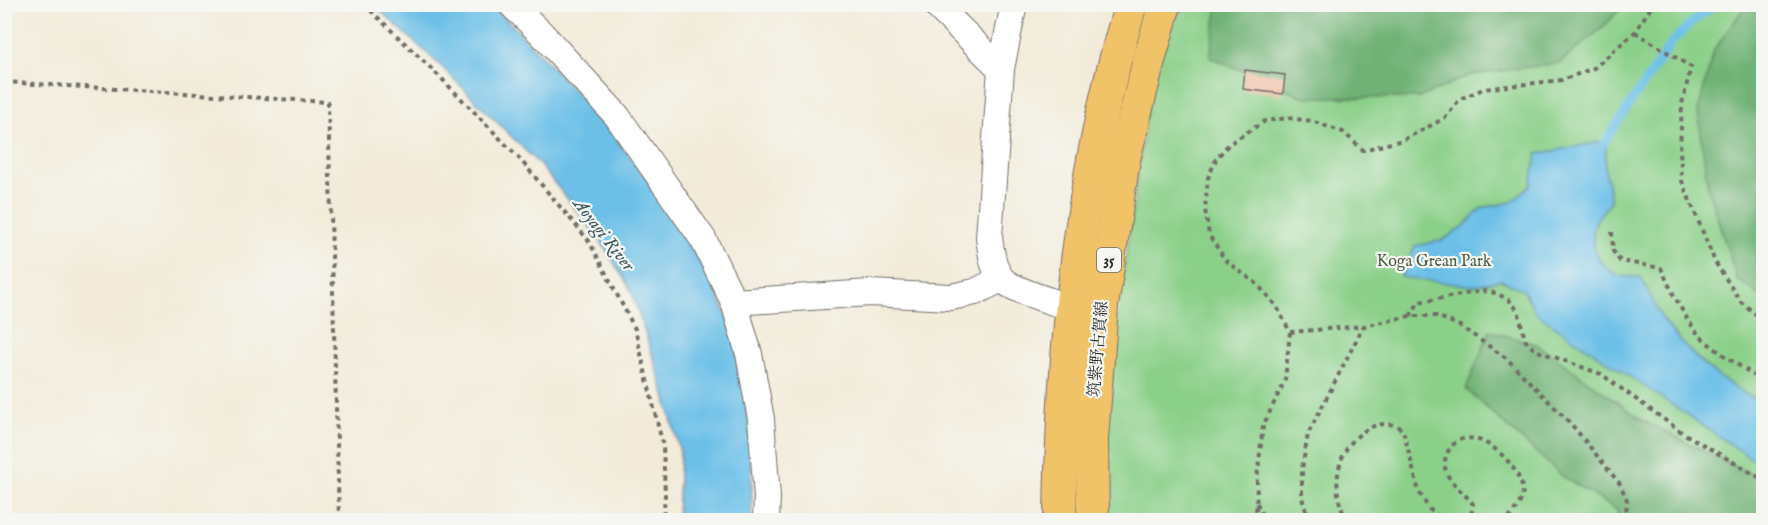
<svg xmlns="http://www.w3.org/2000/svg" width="1768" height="525" viewBox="0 0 1768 525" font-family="'IM FELL English','Noto Serif JP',serif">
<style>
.green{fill:#8bd089;stroke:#5b7e5a;stroke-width:1.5}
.forest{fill:#70b275;stroke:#4e6e50;stroke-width:1.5}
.water{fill:#6cc0e8;stroke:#4c768a;stroke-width:1.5}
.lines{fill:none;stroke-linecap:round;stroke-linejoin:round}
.stream{stroke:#6cc0e8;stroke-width:8}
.building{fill:#f4ae8f}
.minor-casing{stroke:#716e68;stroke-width:28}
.major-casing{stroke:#716e68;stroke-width:34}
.path{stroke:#716e68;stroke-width:4;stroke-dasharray:4.5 4.5;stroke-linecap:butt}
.minor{stroke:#fff;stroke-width:26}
.major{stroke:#f0c369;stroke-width:32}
.labels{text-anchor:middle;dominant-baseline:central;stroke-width:4.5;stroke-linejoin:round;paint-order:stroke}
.shield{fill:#f6f6f2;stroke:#686867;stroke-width:1.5}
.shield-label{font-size:15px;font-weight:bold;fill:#2b2b2b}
.park-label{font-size:16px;fill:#485d47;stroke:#f6f6f2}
.street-label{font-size:16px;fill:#2b2b2b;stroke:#f6f6f2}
.water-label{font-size:18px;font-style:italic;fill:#3e5864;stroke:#f6f6f2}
</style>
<rect width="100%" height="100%" fill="#f6f6f2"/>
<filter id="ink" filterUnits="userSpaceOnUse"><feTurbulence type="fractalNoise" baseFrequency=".0167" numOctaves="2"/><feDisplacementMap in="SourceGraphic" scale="12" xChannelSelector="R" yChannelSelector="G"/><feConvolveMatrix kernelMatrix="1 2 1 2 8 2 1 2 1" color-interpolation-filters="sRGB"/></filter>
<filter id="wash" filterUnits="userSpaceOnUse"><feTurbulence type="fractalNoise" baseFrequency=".008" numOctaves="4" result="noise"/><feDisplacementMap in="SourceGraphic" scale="24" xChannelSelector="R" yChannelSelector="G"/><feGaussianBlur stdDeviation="1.35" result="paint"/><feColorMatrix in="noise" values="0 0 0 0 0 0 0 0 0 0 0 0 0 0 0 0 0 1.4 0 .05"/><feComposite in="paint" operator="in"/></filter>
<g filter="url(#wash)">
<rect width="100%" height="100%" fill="#f2ebd9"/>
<polygon class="green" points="1182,5 1763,5 1763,520 1105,520 1105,403 1152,74"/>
<g class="forest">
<polygon points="1218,5 1624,5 1602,28 1560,63 1470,75 1419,98 1305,97 1210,57"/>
<polygon points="1746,5 1763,5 1763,298 1737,279 1708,189 1698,111 1714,50"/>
<polygon points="1490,331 1536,344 1644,421 1763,480 1763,520 1619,520 1617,510 1562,476 1466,389"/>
</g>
<g class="water">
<path d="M 374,5 L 492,5 C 559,72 625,142 677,223 C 698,256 718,289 731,327 C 735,338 736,351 739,363 C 750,414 754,468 751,520 L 677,520 L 680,452 L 662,384 L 631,290 L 599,238 L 539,164 L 440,65 Z"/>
<path d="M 1606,141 L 1605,169 L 1611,201 C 1606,208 1597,216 1595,224 C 1589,245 1598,267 1618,275 C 1624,278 1634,277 1641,277 C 1648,290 1654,305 1662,318 C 1688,355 1723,384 1763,403 L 1763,466 L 1537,314 L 1523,290 L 1501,280 L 1472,286 L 1401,277 L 1415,246 L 1443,240 L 1463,227 L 1482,208 L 1512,202 L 1531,184 L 1537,154 Z"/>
</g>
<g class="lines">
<polyline class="stream" points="1600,149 1672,42 1691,23 1717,4"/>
</g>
<g id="blocks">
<polygon class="building" points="1245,70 1285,75 1283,94 1243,89"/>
</g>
</g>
<g filter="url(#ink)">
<use href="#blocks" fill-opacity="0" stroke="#716e68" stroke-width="1.5"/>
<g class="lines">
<defs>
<g id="minor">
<polyline points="511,4 542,34 617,116 703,239 734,302 749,354 761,419 767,497 766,520"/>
<path d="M 935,4 L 1001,69 L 989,237 C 991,250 992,267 1001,278 C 1010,290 1055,302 1071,308"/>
<polyline points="1001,69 1014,4"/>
<polyline points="734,302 870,293 951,297 975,292 1001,279"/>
</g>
<g id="major">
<path d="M 1060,520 C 1062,346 1080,172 1131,4"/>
<polyline points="1093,520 1092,439 1102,306 1124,159 1149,60 1165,4"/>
</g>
</defs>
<use href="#minor" class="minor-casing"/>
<use href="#major" class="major-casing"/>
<g class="path">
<polyline points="364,4 443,80 518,157 589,241 635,329 663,446 665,495 663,520"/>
<polyline points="1635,32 1691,67 1682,104 1680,150 1682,181 1715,262 1741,302 1764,321"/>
<polyline points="4,82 328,102 339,520"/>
<path d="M 1612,232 L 1613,251 L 1620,261 L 1661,268 C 1671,290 1681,311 1695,330 C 1705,344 1748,373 1764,380"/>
<polyline points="1410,316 1419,302 1483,291 1496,293 1512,302 1519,314 1525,340 1535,350 1601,374 1683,433 1764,480"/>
<polyline points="1290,332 1364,326 1410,316 1437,316 1460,326 1506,358 1572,425 1620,484 1627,500 1626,514"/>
<polyline points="1257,503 1264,520"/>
<polyline points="1256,520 1257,479 1263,426 1285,380 1290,332 1277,307 1257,284 1226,261 1209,235 1205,209 1208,178 1216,159 1229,144 1265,121 1288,118 1312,121 1343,132 1363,150 1403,140 1445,118 1460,99 1483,89 1562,80 1594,68 1635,32 1653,4"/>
<polyline points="1309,520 1302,498 1302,469 1308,434 1363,327"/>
<path d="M 1348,520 C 1336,505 1335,479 1341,461 C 1348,437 1380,412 1403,430 L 1419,492 L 1429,509 L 1445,520 L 1449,520"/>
<path d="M 1465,520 L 1471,516 L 1473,504 C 1465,493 1446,481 1445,467 C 1444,460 1447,451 1452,446 C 1475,418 1529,472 1522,497 C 1520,505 1512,513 1508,520"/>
</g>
<use href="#minor" class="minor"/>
<use href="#major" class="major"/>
</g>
</g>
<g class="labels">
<rect class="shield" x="1097" y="248" width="24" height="24" rx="4.5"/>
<g class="shield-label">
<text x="1109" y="260">35</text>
</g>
<g class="park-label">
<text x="1434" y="262">Koga Grean Park</text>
</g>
<g class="street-label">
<text transform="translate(1099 349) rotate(-85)">筑紫野古賀線</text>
</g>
<g class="water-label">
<text transform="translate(603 235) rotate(52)">Aoyagi River</text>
</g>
</g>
<rect width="1768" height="525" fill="none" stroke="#f6f6f2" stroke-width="24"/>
</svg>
